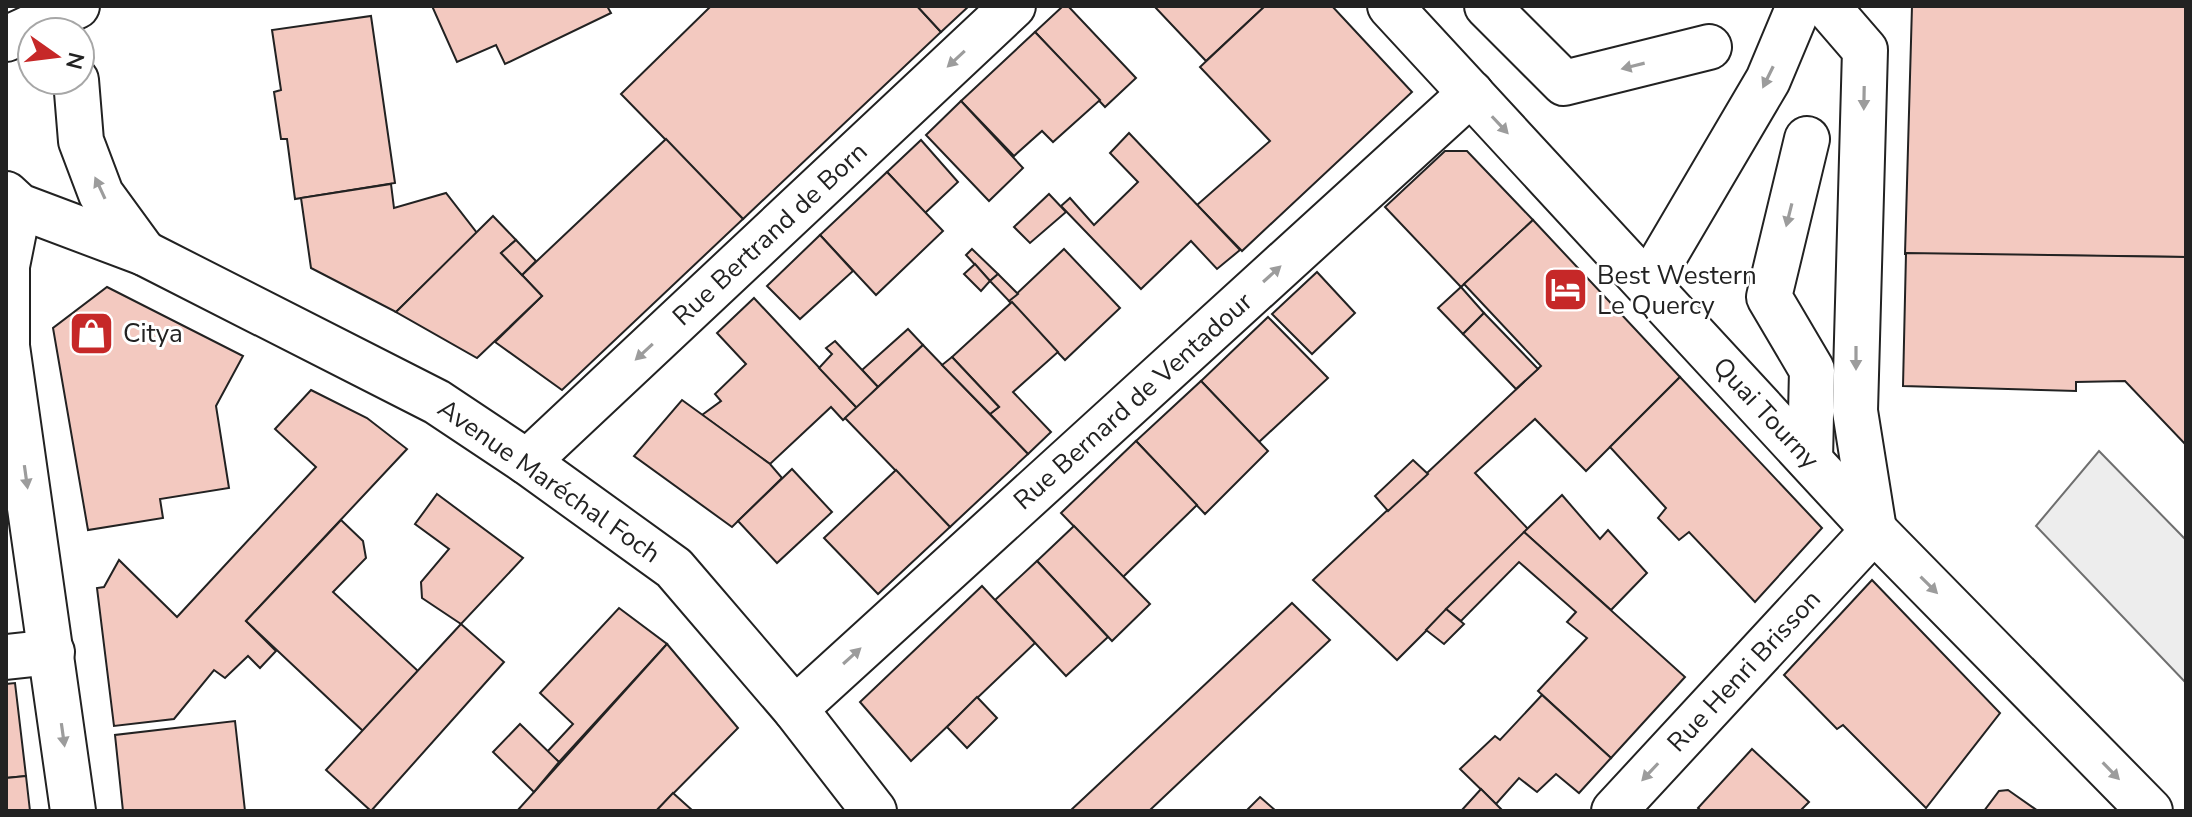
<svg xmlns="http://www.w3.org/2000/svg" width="2192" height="817" viewBox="0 0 2192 817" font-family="'Nunito Sans',sans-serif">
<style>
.parking{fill:#ededed;stroke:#6f6f6f;stroke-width:2}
.building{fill:#f3c9c0;stroke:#222;stroke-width:2}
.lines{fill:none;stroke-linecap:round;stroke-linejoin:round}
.minor-casing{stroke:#222;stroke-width:48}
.major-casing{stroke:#222;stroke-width:48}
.minor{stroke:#fff;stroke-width:44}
.major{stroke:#fff;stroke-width:44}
.oneway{fill:#9c9c9c}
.labels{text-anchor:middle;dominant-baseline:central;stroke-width:6;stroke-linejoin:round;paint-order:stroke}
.street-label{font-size:26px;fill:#222;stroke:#fff}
.poi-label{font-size:26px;fill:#222;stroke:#fff;text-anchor:start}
</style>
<rect width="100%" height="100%" fill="#fff"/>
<polygon class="parking" points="2099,451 2186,540 2186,683 2036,526"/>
<g class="building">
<polygon points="432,6 607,6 611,13 505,64 496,45 457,62"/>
<polygon points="711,6 917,6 941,32 743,219 621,94"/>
<polygon points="917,6 969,6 941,32"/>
<polygon points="1063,6 1068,6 1136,78 1105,107 1035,32"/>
<polygon points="1154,6 1265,6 1206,61"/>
<polygon points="1265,6 1332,6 1412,92 1242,251 1197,205 1270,141 1200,67"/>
<polygon points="1912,6 2186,6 2186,257 1905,254"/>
<polygon points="371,16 395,183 295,199 287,139 281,139 274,92 281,90 272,30"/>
<polygon points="1035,32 1100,100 1053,142 1042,131 1014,156 961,101"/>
<polygon points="961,101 1023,168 989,201 926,135"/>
<polygon points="1129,133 1240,250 1217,269 1191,241 1141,289 1061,206 1070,198 1094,225 1138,182 1110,153"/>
<polygon points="666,139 743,219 562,390 495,342 542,296 522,275"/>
<polygon points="921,140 958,182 925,213 887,172"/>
<polygon points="1445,151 1467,151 1533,220 1461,287 1385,207"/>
<polygon points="887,172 943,231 876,295 820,235"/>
<polygon points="391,184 394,208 446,193 477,233 396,312 311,268 301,198"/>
<polygon points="1049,194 1066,212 1030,243 1014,227"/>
<polygon points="493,216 516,240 501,253 542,296 477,358 396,312"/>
<polygon points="1533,220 1680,377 1586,471 1535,419 1475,473 1528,529 1397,660 1313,580 1541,366 1464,284"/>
<polygon points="820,235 853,271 800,319 767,286"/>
<polygon points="516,240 536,261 522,275 501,253"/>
<polygon points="972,249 998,274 990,281 966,255"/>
<polygon points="1064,249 1120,308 1065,360 1009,301"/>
<polygon points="1906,253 2186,257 2186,445 2125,381 2076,382 2076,391 1903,386"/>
<polygon points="975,264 990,281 981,291 964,274"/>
<polygon points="1317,272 1355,313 1312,354 1272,314"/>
<polygon points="998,274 1018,294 1009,301 990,281"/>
<polygon points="107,287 243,356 216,406 229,488 160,499 163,518 88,530 53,328"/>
<polygon points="1461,287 1484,313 1463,334 1438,308"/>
<polygon points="754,298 857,408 843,420 831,407 770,464 702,415 721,401 715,394 746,364 717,333"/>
<polygon points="1012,302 1058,352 1013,392 1051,432 1028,454 990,414 999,407 952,357"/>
<polygon points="1484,313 1538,369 1516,389 1463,334"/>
<polygon points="1268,317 1328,378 1259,442 1201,381"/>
<polygon points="908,329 923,345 878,387 862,370"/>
<polygon points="835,341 878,387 857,408 819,368 832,354 826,348"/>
<polygon points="923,345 1028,454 950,527 845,418"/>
<polygon points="952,357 999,407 990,414 942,365"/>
<polygon points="1680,377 1822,528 1755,602 1689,532 1679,540 1658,518 1666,508 1610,447"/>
<polygon points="1201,381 1268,451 1205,514 1136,441"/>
<polygon points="311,390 367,418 407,449 246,621 276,651 260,668 248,656 225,678 214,670 174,719 114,726 97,588 104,587 119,560 177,617 316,467 275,429"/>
<polygon points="682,400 770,464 782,478 732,527 634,456"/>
<polygon points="1136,441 1197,505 1123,577 1061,513"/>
<polygon points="1413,460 1428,474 1388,511 1375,496"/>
<polygon points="792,469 832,512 777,563 738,521"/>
<polygon points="896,470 950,527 878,594 824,538"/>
<polygon points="437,494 523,558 461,624 422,598 421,582 449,549 415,524"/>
<polygon points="1562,495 1600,539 1608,530 1647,573 1611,610 1524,532"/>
<polygon points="341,520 363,541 366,558 333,592 418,671 363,731 246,621"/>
<polygon points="1074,526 1150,604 1112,641 1037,561"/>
<polygon points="1524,532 1685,677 1611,758 1538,691 1587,638 1567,622 1576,612 1519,562 1461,621 1446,609"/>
<polygon points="1037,561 1108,637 1066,676 995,600"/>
<polygon points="1872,580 2000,713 1926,808 1843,725 1837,729 1784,675"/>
<polygon points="982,586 1035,643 911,761 860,702"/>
<polygon points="1292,603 1330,640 1149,811 1070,811"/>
<polygon points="619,608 667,644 559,762 547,752 573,724 540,693"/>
<polygon points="1446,609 1464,624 1444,644 1426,630"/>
<polygon points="461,624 504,662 371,811 326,770"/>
<polygon points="667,644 738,728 656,811 517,811"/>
<polygon points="15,683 26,776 6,778 6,684"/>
<polygon points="1542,695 1611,758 1579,793 1556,774 1537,792 1519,778 1496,804 1460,769 1495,736 1500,740"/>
<polygon points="977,697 997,718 967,748 947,727"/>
<polygon points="235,721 245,811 123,811 115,735"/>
<polygon points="520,724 559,762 534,792 493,752"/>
<polygon points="1752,749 1809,802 1800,811 1701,811 1698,808"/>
<polygon points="26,776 30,811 6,811 6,778"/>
<polygon points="1481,789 1503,811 1461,811"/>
<polygon points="2008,790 2038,811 1984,811 1999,791"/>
<polygon points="673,793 693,811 656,811"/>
<polygon points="1260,797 1276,811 1246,811"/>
</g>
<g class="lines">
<defs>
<g id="minor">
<polyline points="1390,6 1874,530 2150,811"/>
<polyline points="1487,6 1564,83 1709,47"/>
<polyline points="1827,6 1865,50 1855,411 1874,530"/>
<polyline points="76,80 81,141 101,194 144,253"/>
<polyline points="1807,139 1769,297 1812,370 1810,460"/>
<polyline points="6,194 19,206 144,253 437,402 527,462 674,568 795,709 874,811"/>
<polyline points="19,206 7,266 7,346 73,811"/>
<polyline points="1648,284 1768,80 1799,6"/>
<polyline points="527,462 1013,6"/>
<polyline points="6,657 52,652"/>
<polyline points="795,709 1471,93"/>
<polyline points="1614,811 1874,530"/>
</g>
<polyline id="major" points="6,39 77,6"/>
</defs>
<use href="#minor" class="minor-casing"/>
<use href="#major" class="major-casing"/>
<use href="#minor" class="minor"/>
<use href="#major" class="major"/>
</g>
<defs><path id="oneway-solid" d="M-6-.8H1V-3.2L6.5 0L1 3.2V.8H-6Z" transform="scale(2)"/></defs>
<g class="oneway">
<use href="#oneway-solid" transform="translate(956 59) rotate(137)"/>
<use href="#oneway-solid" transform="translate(1633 66) rotate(166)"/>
<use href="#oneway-solid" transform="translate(1768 77) rotate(116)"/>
<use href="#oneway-solid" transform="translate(1864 98) rotate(91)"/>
<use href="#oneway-solid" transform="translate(1500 125) rotate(47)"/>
<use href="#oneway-solid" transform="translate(100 188) rotate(-115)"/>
<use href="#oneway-solid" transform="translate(1789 215) rotate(104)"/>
<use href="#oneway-solid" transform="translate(1272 274) rotate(-42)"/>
<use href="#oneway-solid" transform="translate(644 352) rotate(137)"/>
<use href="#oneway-solid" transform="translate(1856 358) rotate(90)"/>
<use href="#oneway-solid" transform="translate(26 477) rotate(82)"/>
<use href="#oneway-solid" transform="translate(1929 585) rotate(45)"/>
<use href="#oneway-solid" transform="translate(852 656) rotate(-42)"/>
<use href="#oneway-solid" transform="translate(63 735) rotate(82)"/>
<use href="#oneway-solid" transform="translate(2111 771) rotate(46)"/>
<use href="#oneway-solid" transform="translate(1650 772) rotate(133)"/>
</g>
<defs>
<symbol id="hotel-square" viewBox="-11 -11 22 22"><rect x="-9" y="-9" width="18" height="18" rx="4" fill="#c62828" stroke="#fff"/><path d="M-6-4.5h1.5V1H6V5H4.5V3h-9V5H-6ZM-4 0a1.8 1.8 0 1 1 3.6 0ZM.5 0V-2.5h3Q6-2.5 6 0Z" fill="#fff"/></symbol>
<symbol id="shop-square" viewBox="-11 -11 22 22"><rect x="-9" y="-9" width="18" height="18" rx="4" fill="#c62828" stroke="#fff"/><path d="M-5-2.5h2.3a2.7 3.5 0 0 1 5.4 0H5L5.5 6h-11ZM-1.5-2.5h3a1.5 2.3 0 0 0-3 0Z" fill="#fff"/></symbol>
</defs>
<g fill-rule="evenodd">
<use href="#hotel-square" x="1540" y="264" width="51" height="51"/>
<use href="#shop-square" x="66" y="308" width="51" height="51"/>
</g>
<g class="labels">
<g class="street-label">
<text transform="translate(770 234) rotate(-43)">Rue Bertrand de Born</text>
<text transform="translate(1133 401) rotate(-42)">Rue Bernard de Ventadour</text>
<text transform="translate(1766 413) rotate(47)">Quai Tourny</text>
<text transform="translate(549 481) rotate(35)">Avenue Maréchal Foch</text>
<text transform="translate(1744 671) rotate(-47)">Rue Henri Brisson</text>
</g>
<g class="poi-label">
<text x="1597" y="275">Best Western<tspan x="1597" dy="30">Le Quercy</tspan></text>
<text x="123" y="333">Citya</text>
</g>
</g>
<rect width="2192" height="817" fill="none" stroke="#222222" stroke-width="16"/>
<g transform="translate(56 56) rotate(104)"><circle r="38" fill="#ffffff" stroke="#a7a7a7" stroke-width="2"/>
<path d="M0-6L14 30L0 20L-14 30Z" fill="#c62828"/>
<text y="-12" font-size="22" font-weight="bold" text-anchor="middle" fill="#222222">N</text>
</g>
</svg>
